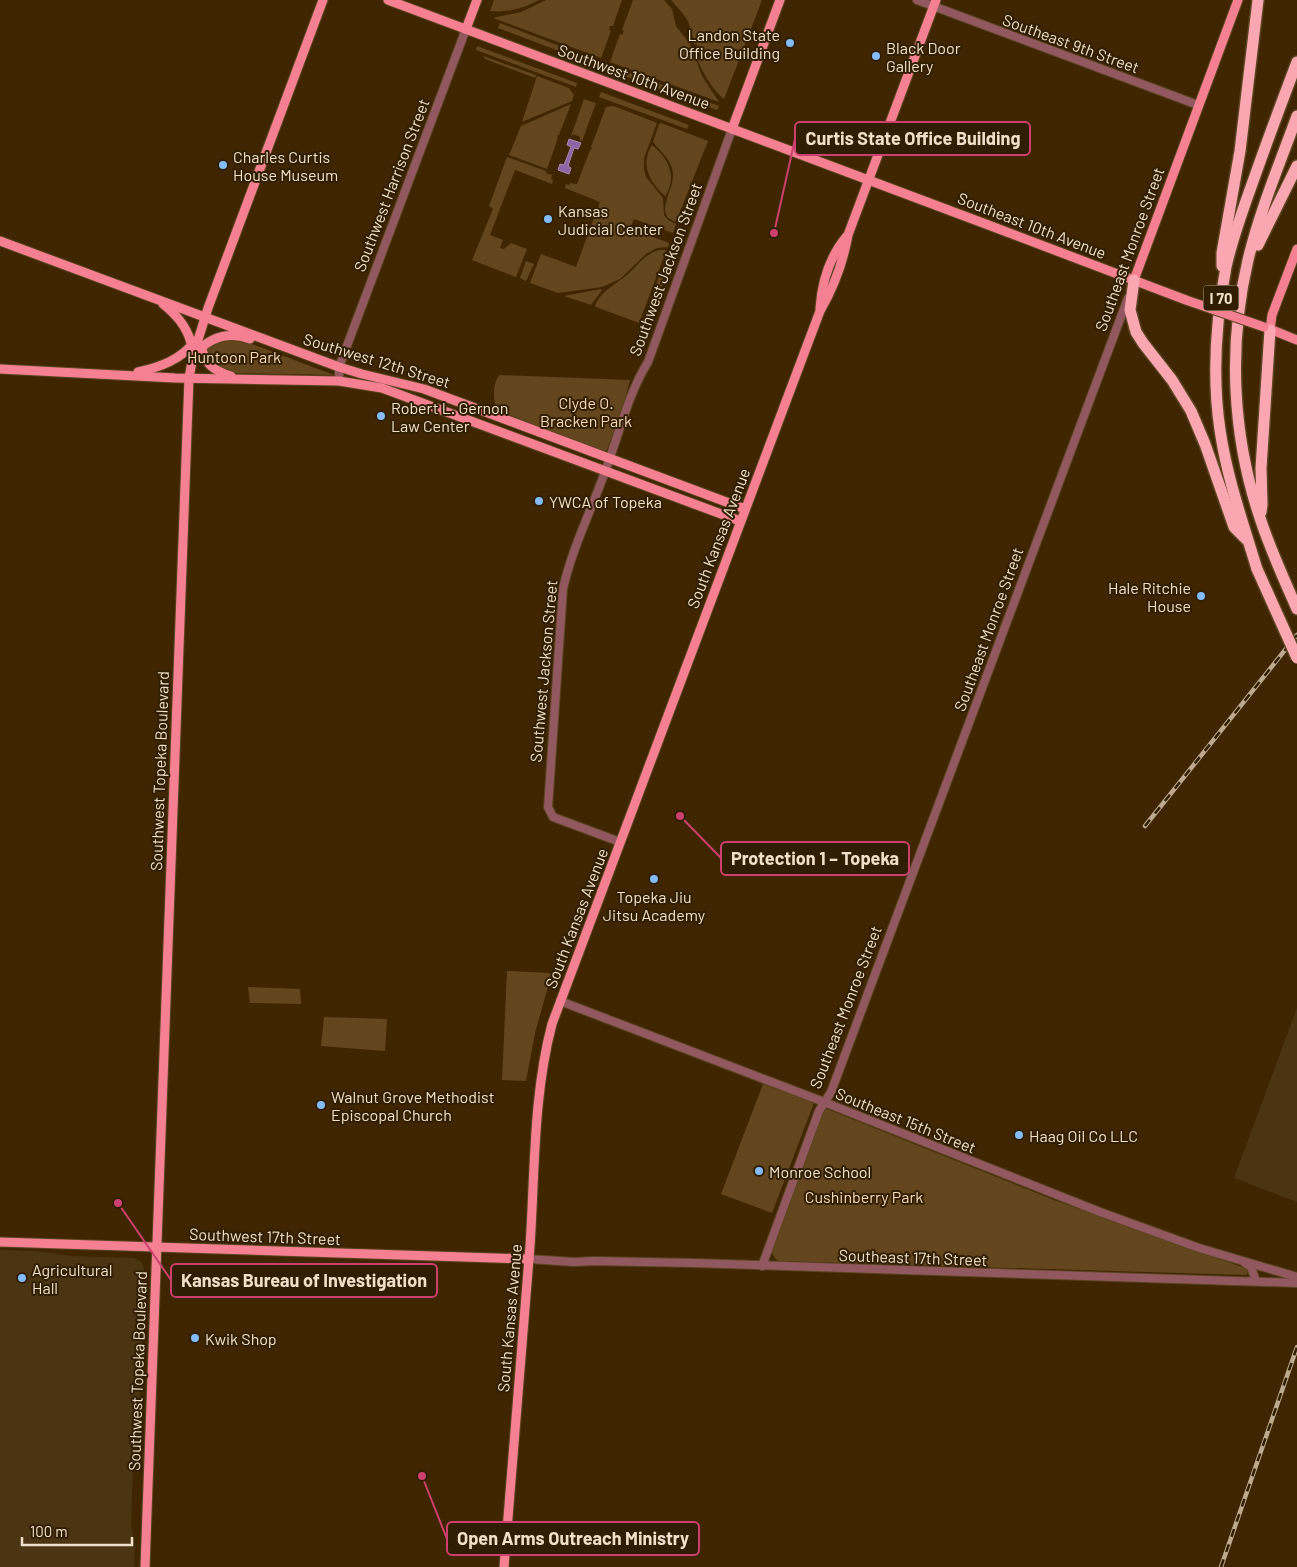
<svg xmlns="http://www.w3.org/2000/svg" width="1297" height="1567" viewBox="0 0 1297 1567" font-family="Barlow,sans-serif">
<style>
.built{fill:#4b3412}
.green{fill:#63461e}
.water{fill:#8d64a6;stroke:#ab89b1}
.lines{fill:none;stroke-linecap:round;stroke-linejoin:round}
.minor-casing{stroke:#5b4420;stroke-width:10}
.major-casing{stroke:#5b4420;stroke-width:11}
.highway-casing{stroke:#5b4420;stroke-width:14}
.minor{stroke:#91585f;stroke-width:8}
.major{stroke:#f48092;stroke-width:9}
.highway{stroke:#fba7b1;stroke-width:11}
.rail-casing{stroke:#bda990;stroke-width:4.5}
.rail{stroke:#311e02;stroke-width:2.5;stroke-dasharray:8;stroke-linecap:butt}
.major-bridge-casing{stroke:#5b4420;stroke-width:11;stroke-linecap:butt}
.highway-bridge-casing{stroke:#5b4420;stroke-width:14;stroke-linecap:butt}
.major-bridge{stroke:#f48092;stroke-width:9}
.highway-bridge{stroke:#fba7b1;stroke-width:11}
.poi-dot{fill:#83bcfb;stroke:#311e02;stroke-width:2}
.labels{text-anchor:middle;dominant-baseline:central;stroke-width:4;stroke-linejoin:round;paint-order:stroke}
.shield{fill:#311e02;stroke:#b7a58f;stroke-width:1}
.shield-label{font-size:15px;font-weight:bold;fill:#f0dfcb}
.poi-label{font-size:16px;fill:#f0dfcb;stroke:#311e02;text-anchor:start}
.street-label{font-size:16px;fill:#f0dfcb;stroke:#311e02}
.park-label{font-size:16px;fill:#f7dbb9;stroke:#311e02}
.leader{fill:none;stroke:#cb4071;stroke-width:2}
.callout-dot{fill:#cb4071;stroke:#311e02;stroke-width:2}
.callout{fill:#311e02;stroke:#cb4071;stroke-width:2}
.callout-label{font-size:18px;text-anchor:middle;font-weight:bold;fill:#f0dfcb}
</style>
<rect width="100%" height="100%" fill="#3f2600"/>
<g class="built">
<polygon points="1297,1008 1297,1202 1234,1178"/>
<polygon points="0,1250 35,1251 72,1256 133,1258 139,1260 142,1263 144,1269 141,1389 135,1422 131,1524 135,1548 134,1567 0,1567"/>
</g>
<g class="green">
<path d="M 494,0 L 539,0 C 525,8 506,13 490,11 Z"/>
<polygon points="546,0 622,0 613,26 610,26 609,30 611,31 601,58 493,18 521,12"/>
<polygon points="633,0 664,0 672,9 676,26 690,44 702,76 719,102 610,62 620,34 622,35 624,31 622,30"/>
<path d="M 671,0 L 762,0 L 724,99 C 714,92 696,64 696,51 C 696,49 697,47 697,44 L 694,44 C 689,17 687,19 671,0 Z"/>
<polygon points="500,23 598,61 596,65 498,28"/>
<polygon points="477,46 577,83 576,87 476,50"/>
<polygon points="483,56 536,75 535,78 485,59"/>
<polygon points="609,65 719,106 717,110 608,70"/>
<polygon points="537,76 569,88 574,95 572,101 522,122"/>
<polygon points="601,92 689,125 687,129 599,97"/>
<polygon points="584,99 596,103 582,141 580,140 580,137 573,134 572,136 571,136"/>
<polygon points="571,104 559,135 558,135 557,138 558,138 547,169 509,155 521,126"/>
<polygon points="614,106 657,123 644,158 644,169 646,177 663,198 664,215 668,220 676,224 673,233 634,219 630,228 669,243 668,247 657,248 646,254 620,279 602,287 558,293 530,283 541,254 576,267 600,202 565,188 566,184 569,185 570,183 577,184 590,150 591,150 592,148 591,147 606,107"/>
<path d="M 661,123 L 708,141 L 676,222 L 668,218 L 665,211 C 665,203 668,195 671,187 C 678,165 666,158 653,142 L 659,124 Z"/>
<path d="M 652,145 C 668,158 678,177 665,196 C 649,182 640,164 652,145 Z"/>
<polygon points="507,157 546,171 546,173 552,175 551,179 553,180 552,184 515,170 490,235 503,240 500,248 504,249 511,243 527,249 516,277 472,260 493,209 489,206"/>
<path d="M 659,250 L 665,250 L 666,251 L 639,323 L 596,307 L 595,305 C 602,290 615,285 627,275 C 638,265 645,254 659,250 Z"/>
<polygon points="526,261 534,264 526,281 520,278"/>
<polygon points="660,274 664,281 653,309 648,307"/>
<polygon points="602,290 591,305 564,296 601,289"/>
<polygon points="647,309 652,312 645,331 638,333"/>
<polygon points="228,338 244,341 334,375 229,373 217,366 206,354 206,347"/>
<path d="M 500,375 L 630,380 L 625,399 L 607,450 L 603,452 L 497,410 C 493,402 492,381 500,375 Z"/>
<polygon points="507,971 550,973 551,976 535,1033 526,1081 502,1080"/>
<polygon points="248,987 300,989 301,1004 250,1003"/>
<polygon points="324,1017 387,1019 385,1051 321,1046"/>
<polygon points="763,1084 814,1103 772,1213 721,1194"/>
<polygon points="827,1109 1054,1200 1245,1268 1248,1271 1247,1275 778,1261 774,1257 771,1250 822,1112"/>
</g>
<polygon class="water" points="569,139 581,143 578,149 574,148 568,166 571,168 569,174 558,170 560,164 564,165 571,147 567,145"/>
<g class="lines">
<defs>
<g id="minor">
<polyline points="917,0 1198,105"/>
<polyline points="339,381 339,367 466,29"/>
<path d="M 620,842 L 553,817 L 548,807 L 563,589 C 572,548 592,509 606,469 C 619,434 628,394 648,362 L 732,129"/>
<polyline points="560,1001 824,1102 1100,1212 1199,1248 1297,1277"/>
<polyline points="529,1259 574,1262 594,1261 693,1263 1297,1283"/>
<polyline points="1245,1263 1251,1267 1256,1281"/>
<polyline points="762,1266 819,1111 831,1092 1128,298"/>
</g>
<g id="major">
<polyline points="388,0 991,226 1186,300"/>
<polyline points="466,29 477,0"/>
<polyline points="732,129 780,0"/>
<polyline points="0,241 339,367 362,374 424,389 745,509"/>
<polyline points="1134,280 1238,0"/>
<path d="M 163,304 C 177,315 190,331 192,349"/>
<path d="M 820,308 C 822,281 829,257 847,236"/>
<polyline points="1267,328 1297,340"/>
<polyline points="1270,330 1272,315 1297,249"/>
<path d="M 201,345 C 205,364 212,370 231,376"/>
<path d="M 195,354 C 210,337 228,331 250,339"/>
<polyline points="0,369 175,378 339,381 382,388 740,521"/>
<path d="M 138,372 C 160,367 181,360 195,341"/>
<polyline points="0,1242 529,1259"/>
<polyline points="145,1567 189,378 193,356 208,308 323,0"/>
<path d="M 504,1567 C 512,1460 522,1353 530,1246 C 535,1172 533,1096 552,1024 L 820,311 C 834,287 843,263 848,235 L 936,0"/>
</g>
<g id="highway">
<path d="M 1297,116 C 1280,163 1260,210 1248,260 C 1228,345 1232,435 1260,518 C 1270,549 1284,579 1297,609"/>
<polyline points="1258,245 1297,166"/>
<polyline points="1222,266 1222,253 1240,151 1258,0"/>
<polyline points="1134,280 1130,310 1136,332 1143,343 1172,380 1191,411 1205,444 1234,527 1246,539"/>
<polyline points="1261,512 1262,505 1261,468 1270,330"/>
<path d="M 1257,569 C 1243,523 1227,478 1220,430 C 1212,376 1216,320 1226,267 C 1233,235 1245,204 1256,173 C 1269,136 1283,99 1297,62"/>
</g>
</defs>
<use href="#minor" class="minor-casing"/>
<use href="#major" class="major-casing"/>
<use href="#highway" class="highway-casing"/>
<use href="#minor" class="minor"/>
<use href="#major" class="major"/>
<use href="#highway" class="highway"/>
<defs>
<g id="rail">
<polyline points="1145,826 1297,635"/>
<polyline points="1221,1567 1297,1347"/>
</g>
</defs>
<use href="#rail" class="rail-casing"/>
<use href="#rail" class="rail"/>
<defs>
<polyline id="major-bridge" points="1186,300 1264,327"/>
<polyline id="highway-bridge" points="1257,569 1297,658"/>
</defs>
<use href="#major-bridge" class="major-bridge-casing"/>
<use href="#highway-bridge" class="highway-bridge-casing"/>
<use href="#major-bridge" class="major-bridge"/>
<use href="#highway-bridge" class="highway-bridge"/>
</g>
<g class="poi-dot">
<circle cx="790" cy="43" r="5"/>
<circle cx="876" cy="56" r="5"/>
<circle cx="223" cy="165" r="5"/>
<circle cx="548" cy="219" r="5"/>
<circle cx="381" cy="416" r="5"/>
<circle cx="539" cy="501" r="5"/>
<circle cx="1201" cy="596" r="5"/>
<circle cx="654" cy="879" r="5"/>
<circle cx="321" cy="1105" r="5"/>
<circle cx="1019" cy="1135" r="5"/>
<circle cx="759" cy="1171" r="5"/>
<circle cx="22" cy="1278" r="5"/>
<circle cx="195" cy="1338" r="5"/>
</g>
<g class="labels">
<rect class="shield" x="1203.5" y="285.5" width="35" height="25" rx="4"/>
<g class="shield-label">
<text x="1221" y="298">I 70</text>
</g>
<g class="poi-label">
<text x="780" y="34" text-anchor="end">Landon State<tspan x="780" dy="18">Office Building</tspan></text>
<text x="886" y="47">Black Door<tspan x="886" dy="18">Gallery</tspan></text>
<text x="233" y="156">Charles Curtis<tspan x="233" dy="18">House Museum</tspan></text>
<text x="558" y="210">Kansas<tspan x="558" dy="18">Judicial Center</tspan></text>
<text x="391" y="407">Robert L. Gernon<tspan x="391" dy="18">Law Center</tspan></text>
<text x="549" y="501">YWCA of Topeka</text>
<text x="1191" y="587" text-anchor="end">Hale Ritchie<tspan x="1191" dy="18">House</tspan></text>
<text x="654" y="896" text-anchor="middle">Topeka Jiu<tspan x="654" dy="18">Jitsu Academy</tspan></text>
<text x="331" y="1096">Walnut Grove Methodist<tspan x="331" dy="18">Episcopal Church</tspan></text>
<text x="1029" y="1135">Haag Oil Co LLC</text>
<text x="769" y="1171">Monroe School</text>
<text x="32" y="1269">Agricultural<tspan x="32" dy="18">Hall</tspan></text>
<text x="205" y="1338">Kwik Shop</text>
</g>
<g class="street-label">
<text transform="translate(1071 43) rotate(20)">Southeast 9th Street</text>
<text transform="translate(634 76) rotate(20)">Southwest 10th Avenue</text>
<text transform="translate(391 185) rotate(-69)">Southwest Harrison Street</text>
<text transform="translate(1032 225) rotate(21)">Southeast 10th Avenue</text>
<text transform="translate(1129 249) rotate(-70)">Southeast Monroe Street</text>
<text transform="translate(665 269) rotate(-70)">Southwest Jackson Street</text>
<text transform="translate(377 360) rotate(17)">Southwest 12th Street</text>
<text transform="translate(718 538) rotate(-69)">South Kansas Avenue</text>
<text transform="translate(988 629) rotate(-70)">Southeast Monroe Street</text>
<text transform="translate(543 671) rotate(-85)">Southwest Jackson Street</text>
<text transform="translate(159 771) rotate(-88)">Southwest Topeka Boulevard</text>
<text transform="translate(576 918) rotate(-69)">South Kansas Avenue</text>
<text transform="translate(845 1007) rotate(-69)">Southeast Monroe Street</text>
<text transform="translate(906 1120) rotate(22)">Southeast 15th Street</text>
<text transform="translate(265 1236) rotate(2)">Southwest 17th Street</text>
<text transform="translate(913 1257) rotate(2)">Southeast 17th Street</text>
<text transform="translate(509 1318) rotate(-85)">South Kansas Avenue</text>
<text transform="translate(137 1371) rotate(-88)">Southwest Topeka Boulevard</text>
</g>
<g class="park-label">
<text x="234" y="356">Huntoon Park</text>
<text x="586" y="402">Clyde O.<tspan x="586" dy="18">Bracken Park</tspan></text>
<text x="864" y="1196">Cushinberry Park</text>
</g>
</g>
<path class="leader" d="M774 233L795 139M680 816L721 858M118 1203L171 1280M422 1476L447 1539"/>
<g class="callout-dot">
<circle cx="774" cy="233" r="5"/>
<circle cx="680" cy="816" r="5"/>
<circle cx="118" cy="1203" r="5"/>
<circle cx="422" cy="1476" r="5"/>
</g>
<g class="callout">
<rect x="795" y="122" width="235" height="33" rx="5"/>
<rect x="721" y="842" width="188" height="33" rx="5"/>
<rect x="171" y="1264" width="266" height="33" rx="5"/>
<rect x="447" y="1522" width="252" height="33" rx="5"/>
</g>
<g class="callout-label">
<text x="913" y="145">Curtis State Office Building</text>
<text x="815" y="865">Protection 1 – Topeka</text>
<text x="304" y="1287">Kansas Bureau of Investigation</text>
<text x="573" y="1545">Open Arms Outreach Ministry</text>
</g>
<path d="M22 1537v8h110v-8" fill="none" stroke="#f0dfcb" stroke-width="2.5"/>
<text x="30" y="1537" font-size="15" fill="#f0dfcb" stroke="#311e02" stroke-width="4" paint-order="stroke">100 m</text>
</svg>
